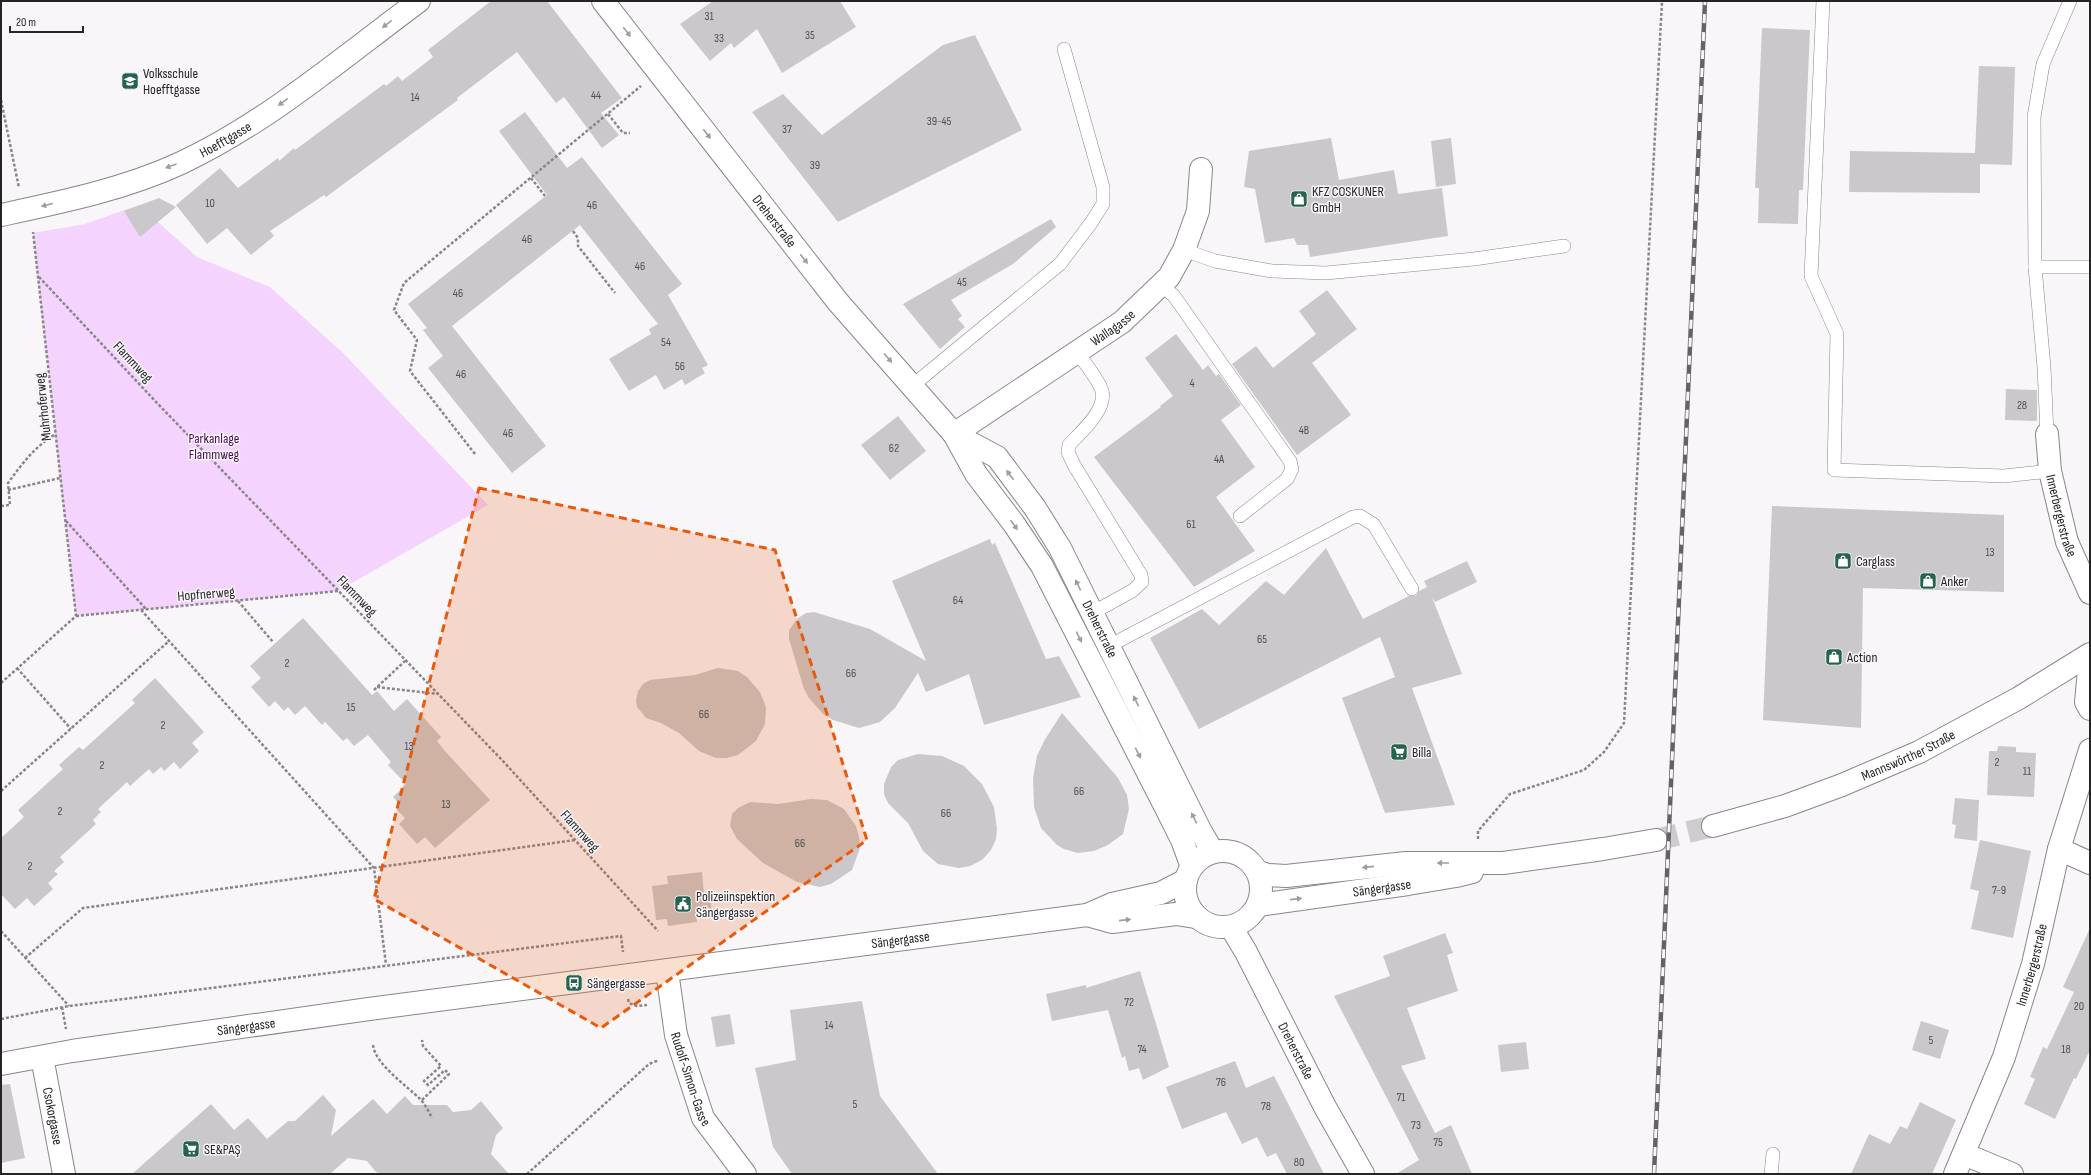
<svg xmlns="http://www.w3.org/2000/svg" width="2091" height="1175" viewBox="0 0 2091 1175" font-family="'Sofia Sans Condensed',sans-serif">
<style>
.green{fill:#f4d3fe}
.building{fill:#cbc8cc}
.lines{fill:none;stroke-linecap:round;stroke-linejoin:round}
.secondary-tunnel{stroke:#cfccd0;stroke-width:22;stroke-dasharray:22 11;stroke-linecap:butt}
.service-casing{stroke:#89868a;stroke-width:14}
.minor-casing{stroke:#89868a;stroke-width:24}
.tertiary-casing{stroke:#89868a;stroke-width:24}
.secondary-casing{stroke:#89868a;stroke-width:24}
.path{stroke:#888688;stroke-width:2.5;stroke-dasharray:3 2;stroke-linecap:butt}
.service{stroke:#fff;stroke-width:13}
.minor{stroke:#fff;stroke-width:22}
.tertiary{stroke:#fff;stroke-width:22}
.secondary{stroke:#fff;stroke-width:22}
.rail-casing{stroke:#646264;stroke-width:4.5}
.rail{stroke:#f9f6fa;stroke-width:3;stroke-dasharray:9;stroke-linecap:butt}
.oneway{fill:#9d9d9d}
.marked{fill:#e8590c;fill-opacity:0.2;stroke:#e8590c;stroke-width:3;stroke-dasharray:8 5;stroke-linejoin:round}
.labels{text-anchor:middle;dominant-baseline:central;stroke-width:3;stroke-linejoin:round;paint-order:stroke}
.number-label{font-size:12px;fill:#4f4e50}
.poi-label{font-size:14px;fill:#262526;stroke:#f9f6fa;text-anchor:start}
.street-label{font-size:14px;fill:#262526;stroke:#f9f6fa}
.park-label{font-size:14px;fill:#490759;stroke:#f9f6fa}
</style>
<rect width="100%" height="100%" fill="#f9f6fa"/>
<polygon class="green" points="139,205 197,257 270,287 343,353 488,505 338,591 76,616 33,233 85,224"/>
<g class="building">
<polygon points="491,1 547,1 622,98 601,113 619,135 602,148 564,97 556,103 517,52 457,98 458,100 326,197 324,195 270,231 274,236 251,255 227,228 207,244 176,205 220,168 238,188 278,158 279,161 294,148 295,150 384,84 386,86 398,76 402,81 433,57 428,50"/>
<polygon points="713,1 840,1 856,27 782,73 757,29 734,48 731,43 710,61 680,24"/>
<polygon points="1762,28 1810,30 1803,190 1799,190 1798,224 1758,223 1759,188 1755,188"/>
<polygon points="975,35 1022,130 838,222 752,112 783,94 822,135 943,45"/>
<polygon points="1979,66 2015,67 2012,165 1980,164 1980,193 1849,192 1850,151 1975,153"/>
<polygon points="525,112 567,168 582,157 682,284 668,295 708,365 702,368 705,373 685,385 682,379 664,390 656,375 629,391 609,359 651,334 649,329 658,324 580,225 452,326 546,446 512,473 428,368 443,356 423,330 427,328 408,304 547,195 499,131"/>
<polygon points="1331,138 1339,180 1394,170 1398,194 1442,188 1448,236 1310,257 1308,245 1297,245 1294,238 1265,243 1255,189 1244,187 1249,151"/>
<polygon points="1451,138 1456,184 1436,187 1431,141"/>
<polygon points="159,198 176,207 140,237 124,211"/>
<polygon points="1051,219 1056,227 1013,264 951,300 962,316 958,319 965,327 940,349 903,304"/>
<polygon points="1327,290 1357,329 1312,363 1351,415 1297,455 1232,364 1256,346 1273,368 1316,334 1299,311"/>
<polygon points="1176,334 1203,370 1208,365 1216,376 1219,374 1241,405 1221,420 1255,467 1216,497 1255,551 1194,587 1094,457 1161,407 1160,406 1173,396 1145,358"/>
<polygon points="2006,389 2037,390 2037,421 2005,420"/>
<polygon points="898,416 926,451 890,480 861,445"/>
<polygon points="1772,506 2004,515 2004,592 1863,588 1861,728 1763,720"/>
<polygon points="990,539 992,545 995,543 1046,659 1059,656 1081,697 984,725 969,674 926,692 918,673 895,708 880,722 859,728 833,720 823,714 809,698 804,689 789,639 789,630 798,618 806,613 814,612 870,629 926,661 892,581"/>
<polygon points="1326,548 1363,619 1409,596 1416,596 1419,591 1427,587 1424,581 1467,561 1477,582 1435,602 1432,597 1462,674 1412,688 1455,805 1385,813 1342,698 1395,677 1380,637 1199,729 1150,638 1202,609 1219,625 1266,581 1284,595"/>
<polygon points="303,618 372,695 377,691 394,711 407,699 441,737 437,741 444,750 490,800 435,848 425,837 417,844 399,824 405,818 396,809 400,805 393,797 406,784 388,765 391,762 368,735 354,746 347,738 343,741 325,722 322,725 305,706 295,715 288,707 284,711 275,701 269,707 251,687 261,678 250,666"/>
<polygon points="718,668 738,671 747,677 760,692 766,707 765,724 756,741 738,755 726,758 716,758 699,751 679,733 661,723 646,718 637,707 636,700 638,691 643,684 650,680 695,675"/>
<polygon points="155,678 204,732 192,743 199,751 180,769 174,762 164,771 161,767 153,774 149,769 130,786 127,782 98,809 101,812 93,820 96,824 60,857 64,862 54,871 58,874 48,883 53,889 34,906 27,898 15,909 1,894 1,838 24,817 18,810 63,769 59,765 79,747 83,750 135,703 132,700"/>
<polygon points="1062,713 1118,778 1127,795 1129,809 1123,834 1108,845 1094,851 1078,853 1064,849 1057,845 1041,828 1034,807 1033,778 1037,756 1044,741"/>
<polygon points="1998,746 2016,747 2016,752 2036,753 2034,797 1987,795 1989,751 1997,751"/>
<polygon points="918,754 942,756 964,766 982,784 994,807 997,829 996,839 991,850 982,860 970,866 959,868 938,864 923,851 908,823 888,803 884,794 884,784 891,767 898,760"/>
<polygon points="1955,798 1979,800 1977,841 1954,838 1956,825 1952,824"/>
<polygon points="811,799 827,800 844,809 856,826 859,837 860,848 852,870 831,884 820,887 797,882 763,863 737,839 730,826 732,814 738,808 750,802 778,804"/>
<polygon points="1980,840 2031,851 2013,938 1971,929 1979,891 1970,889"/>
<polygon points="702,872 704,894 710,894 712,914 696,916 697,922 668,926 667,919 656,920 652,886 668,884 667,876"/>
<polygon points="2090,928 2090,1050 2076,1079 2074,1078 2055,1119 2024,1104 2035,1079 2030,1077 2043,1047 2047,1049 2074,992 2063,987"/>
<polygon points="1445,933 1453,953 1447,955 1458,991 1407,1008 1426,1059 1401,1066 1435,1133 1451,1125 1472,1174 1396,1174 1419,1160 1334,996 1390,976 1383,956"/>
<polygon points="1140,971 1169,1067 1143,1080 1139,1068 1129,1071 1125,1056 1122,1058 1108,1010 1052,1021 1046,994 1086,985 1086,988"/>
<polygon points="862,1001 880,1096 938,1174 792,1174 773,1147 755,1068 796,1060 790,1010"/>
<polygon points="730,1014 735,1044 716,1047 711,1017"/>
<polygon points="1921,1021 1949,1030 1940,1059 1912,1050"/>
<polygon points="1526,1042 1529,1069 1501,1072 1498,1045"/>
<polygon points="1235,1061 1246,1088 1274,1076 1324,1174 1287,1174 1276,1153 1267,1157 1257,1137 1242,1144 1226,1112 1182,1129 1166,1087"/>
<polygon points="10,1084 25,1158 1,1163 1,1085"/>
<polygon points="323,1095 336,1110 331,1136 373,1099 387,1114 405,1096 413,1105 447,1105 453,1112 471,1110 481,1101 503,1128 496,1135 491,1154 508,1173 382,1174 376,1172 367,1161 348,1158 330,1174 132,1174 211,1104 234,1130 248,1118 267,1139 288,1121 295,1121"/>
<polygon points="1920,1102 1956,1120 1932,1174 1851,1174 1869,1134 1890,1144 1900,1126 1907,1129"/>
</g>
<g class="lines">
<polyline class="secondary-tunnel" points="1656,840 1713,826"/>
<defs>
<g id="service">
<polyline points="1823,1 1811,276 1837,334 1834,470 2004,476 2050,471"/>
<polyline points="1184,250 1215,261 1272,271 1326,273 1474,259 1564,246"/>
<polyline points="2035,267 2090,267"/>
<polyline points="1162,285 1174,296 1290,461 1292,469 1287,479 1240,516"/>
<path d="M 1077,352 C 1084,362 1099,380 1102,391 C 1107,410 1080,433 1069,445 L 1068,452 L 1074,465 L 1141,575 L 1142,582 L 1132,591 L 1092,613"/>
<polyline points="912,386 1060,264 1091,223 1103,204 1103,187 1064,49"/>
<polyline points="2047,434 2044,367 2035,267 2034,117 2043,64 2070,1"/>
<polyline points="1109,646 1353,517 1360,516 1374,525 1412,589"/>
<polyline points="1771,1174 1773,1154"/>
</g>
<g id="minor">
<path id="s1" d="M 1,215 C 62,202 125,189 181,163 C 268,122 342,58 419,1"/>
<path id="s2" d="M 954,434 L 1122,322 L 1169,277 L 1184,250 L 1198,211 L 1201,169"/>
<path id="s3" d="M 2047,434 L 2050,471 L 2067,542 L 2090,593"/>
<polyline points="2090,660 2086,702 2090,709"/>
<polyline points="2059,849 2090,863"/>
<path id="s4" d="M 667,971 L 676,1035 L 703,1118 L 745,1174"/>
<path id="s5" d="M 42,1057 L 64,1174"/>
<polyline points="1964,1154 2012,1174"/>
<path id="s6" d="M 1955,1174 L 2004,1057 L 2033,964 L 2059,849 L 2090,750"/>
</g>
<g id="tertiary">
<path id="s7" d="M 603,1 L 838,302 L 954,434 L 976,474 L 1014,524 L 1042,566 L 1166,808 L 1182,840 L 1192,867"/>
<path id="s8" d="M 954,434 L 997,457 L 1035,508 L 1060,548 L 1200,830 L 1213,852"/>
<path id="s9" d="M 1231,927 L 1246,952 L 1325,1107 L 1363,1174"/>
</g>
<g id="secondary">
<path id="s10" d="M 1713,826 L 1785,806 L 1842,785 L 1919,752 L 2019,698 L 2090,654"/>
<circle cx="1223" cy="889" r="38"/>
<polyline points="1258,872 1268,875 1286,876 1406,863 1503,863 1603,849 1656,840"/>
<path id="s11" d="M 1258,905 L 1408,884 L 1456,876 L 1472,872"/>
<polyline points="1087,915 1112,922 1176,914 1195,917"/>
<path id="s12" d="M 1,1064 L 72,1051 L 369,1009 L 1087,915 L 1112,904 L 1161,893 L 1186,880"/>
</g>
</defs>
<use href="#service" class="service-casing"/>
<use href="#minor" class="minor-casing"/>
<use href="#tertiary" class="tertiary-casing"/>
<use href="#secondary" class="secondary-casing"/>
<g class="path">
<polyline points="1,100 19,188"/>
<polyline points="608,114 623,133 630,133"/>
<polyline points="531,178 545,196"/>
<polyline points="573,231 578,238 578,246 615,293"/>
<polyline points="39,277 157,403 502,760 658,931"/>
<polyline points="475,454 410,371 417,340 394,310 404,283 641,86"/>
<polyline points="8,490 60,478"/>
<path d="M 1,506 L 10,505 L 8,483 C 22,464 35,446 56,434"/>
<polyline points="66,521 146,609"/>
<polyline points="238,601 273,642"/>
<polyline points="141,610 374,868 386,965"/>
<polyline points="76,616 338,591"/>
<polyline points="17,668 71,729"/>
<polyline points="1,683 76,616 33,232"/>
<polyline points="377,687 438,694"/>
<polyline points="374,690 405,661"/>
<polyline points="1,791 169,641"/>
<polyline points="1478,839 1478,831 1510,794 1584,770 1604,752 1624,723 1662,1"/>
<polyline points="1,931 69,1006"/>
<polyline points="25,958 83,908 575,840"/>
<polyline points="628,999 629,1003 637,1006 647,1005"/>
<polyline points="62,1007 66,1029"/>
<polyline points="1,1019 69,1006 621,936 623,952"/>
<path d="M 373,1045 C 375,1064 407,1086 420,1099 C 425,1104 429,1112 432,1118"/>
<polyline points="422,1100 449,1074 445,1070 428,1085 424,1081 441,1066 423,1046 422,1040"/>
<polyline points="527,1174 649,1064 659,1060"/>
</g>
<use href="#service" class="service"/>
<use href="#minor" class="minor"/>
<use href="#tertiary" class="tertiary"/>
<use href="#secondary" class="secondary"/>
<defs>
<polyline id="rail" points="1654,1174 1705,1"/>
</defs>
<use href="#rail" class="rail-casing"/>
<use href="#rail" class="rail"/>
</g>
<defs><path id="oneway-solid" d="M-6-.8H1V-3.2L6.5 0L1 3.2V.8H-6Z"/></defs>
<g class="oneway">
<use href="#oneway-solid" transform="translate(387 24) rotate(143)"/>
<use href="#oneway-solid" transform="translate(627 32) rotate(52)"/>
<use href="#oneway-solid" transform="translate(283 102) rotate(143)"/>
<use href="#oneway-solid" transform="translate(707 134) rotate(52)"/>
<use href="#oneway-solid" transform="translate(171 166) rotate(160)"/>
<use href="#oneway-solid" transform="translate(47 205) rotate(166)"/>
<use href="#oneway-solid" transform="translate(804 259) rotate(52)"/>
<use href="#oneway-solid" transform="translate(888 358) rotate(49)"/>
<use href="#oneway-solid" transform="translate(1010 475) rotate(-127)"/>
<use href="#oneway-solid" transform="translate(1014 525) rotate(54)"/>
<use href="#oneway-solid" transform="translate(1078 585) rotate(-116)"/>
<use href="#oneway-solid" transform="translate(1079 637) rotate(63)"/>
<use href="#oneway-solid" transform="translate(1136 701) rotate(-117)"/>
<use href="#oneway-solid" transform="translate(1138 753) rotate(63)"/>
<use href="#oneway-solid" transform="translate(1194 818) rotate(-116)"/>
<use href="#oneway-solid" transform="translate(1443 863) rotate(180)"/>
<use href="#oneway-solid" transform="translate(1368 867) rotate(174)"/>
<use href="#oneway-solid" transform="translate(1296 899) rotate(-6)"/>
<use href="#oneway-solid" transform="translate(1125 920) rotate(-6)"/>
</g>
<path class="marked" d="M 479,488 L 775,550 L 867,840 L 601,1028 L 374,899 Z"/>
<defs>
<symbol id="school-square" viewBox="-11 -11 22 22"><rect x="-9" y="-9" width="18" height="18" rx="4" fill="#25634e" stroke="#f9f6fa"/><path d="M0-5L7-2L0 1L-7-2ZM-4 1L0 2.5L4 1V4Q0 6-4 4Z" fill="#fff"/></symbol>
<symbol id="shop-square" viewBox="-11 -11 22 22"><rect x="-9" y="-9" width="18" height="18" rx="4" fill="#25634e" stroke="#f9f6fa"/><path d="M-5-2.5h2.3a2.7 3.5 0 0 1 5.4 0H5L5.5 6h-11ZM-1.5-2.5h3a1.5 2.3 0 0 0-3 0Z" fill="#fff"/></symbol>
<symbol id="supermarket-square" viewBox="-11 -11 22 22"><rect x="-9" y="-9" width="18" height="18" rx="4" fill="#25634e" stroke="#f9f6fa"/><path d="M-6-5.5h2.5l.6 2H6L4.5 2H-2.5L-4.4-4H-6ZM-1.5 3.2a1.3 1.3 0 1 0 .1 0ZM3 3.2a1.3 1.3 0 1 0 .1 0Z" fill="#fff"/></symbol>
<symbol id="civic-square" viewBox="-11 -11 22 22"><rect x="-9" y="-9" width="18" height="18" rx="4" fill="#25634e" stroke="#f9f6fa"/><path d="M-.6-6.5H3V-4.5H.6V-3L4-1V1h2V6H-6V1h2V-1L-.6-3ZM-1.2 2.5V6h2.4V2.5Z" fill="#fff"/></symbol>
<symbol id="bus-square" viewBox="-11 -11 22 22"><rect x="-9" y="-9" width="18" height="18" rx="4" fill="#25634e" stroke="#f9f6fa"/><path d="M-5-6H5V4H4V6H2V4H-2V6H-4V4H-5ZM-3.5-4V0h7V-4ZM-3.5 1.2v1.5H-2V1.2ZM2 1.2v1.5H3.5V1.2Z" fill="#fff"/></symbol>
</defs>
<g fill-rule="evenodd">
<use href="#school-square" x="120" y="71" width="20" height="20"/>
<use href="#shop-square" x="1289" y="189" width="20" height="20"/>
<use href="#shop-square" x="1833" y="551" width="20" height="20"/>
<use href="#shop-square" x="1918" y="571" width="20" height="20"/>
<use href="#shop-square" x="1824" y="647" width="20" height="20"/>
<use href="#supermarket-square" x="1389" y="742" width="20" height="20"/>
<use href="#civic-square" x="673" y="894" width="20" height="20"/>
<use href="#bus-square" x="564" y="973" width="20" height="20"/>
<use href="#supermarket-square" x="181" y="1139" width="20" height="20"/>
</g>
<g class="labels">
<g class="number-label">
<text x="709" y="16">31</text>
<text x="810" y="35">35</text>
<text x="719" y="38">33</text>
<text x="596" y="95">44</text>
<text x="415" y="97">14</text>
<text x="939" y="121">39-45</text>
<text x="787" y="129">37</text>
<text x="815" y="165">39</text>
<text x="210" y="203">10</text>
<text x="592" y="205">46</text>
<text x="527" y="239">46</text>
<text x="640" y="266">46</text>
<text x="962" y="282">45</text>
<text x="458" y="293">46</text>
<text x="666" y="342">54</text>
<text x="680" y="366">56</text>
<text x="461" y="374">46</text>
<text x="1192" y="383">4</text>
<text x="2022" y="405">28</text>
<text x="1304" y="430">4B</text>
<text x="508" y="433">46</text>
<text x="894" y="448">62</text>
<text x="1219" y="459">4A</text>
<text x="1191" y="524">61</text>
<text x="1990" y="552">13</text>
<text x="958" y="600">64</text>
<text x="1262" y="639">65</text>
<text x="287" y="663">2</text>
<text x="851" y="673">66</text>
<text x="351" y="707">15</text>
<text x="704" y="714">66</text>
<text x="163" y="725">2</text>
<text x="409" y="746">13</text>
<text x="1997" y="762">2</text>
<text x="102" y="765">2</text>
<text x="2027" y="771">11</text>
<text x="1079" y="791">66</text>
<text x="446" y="804">13</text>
<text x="60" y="811">2</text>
<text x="946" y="813">66</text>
<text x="800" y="843">66</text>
<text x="30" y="866">2</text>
<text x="1999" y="890">7-9</text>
<text x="1129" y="1002">72</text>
<text x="2079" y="1006">20</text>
<text x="829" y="1025">14</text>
<text x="1931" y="1040">5</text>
<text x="1142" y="1049">74</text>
<text x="2066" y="1049">18</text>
<text x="1221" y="1082">76</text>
<text x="1401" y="1097">71</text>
<text x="855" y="1104">5</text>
<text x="1266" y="1106">78</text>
<text x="1416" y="1125">73</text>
<text x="1438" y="1142">75</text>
<text x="1299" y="1162">80</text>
</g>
<g class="poi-label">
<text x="143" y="73">Volksschule<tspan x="143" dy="16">Hoefftgasse</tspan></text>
<text x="1312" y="191">KFZ COSKUNER<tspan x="1312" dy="16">GmbH</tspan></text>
<text x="1856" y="561">Carglass</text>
<text x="1941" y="581">Anker</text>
<text x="1847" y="657">Action</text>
<text x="1412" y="752">Billa</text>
<text x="696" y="896">Polizeiinspektion<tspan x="696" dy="16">Sängergasse</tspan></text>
<text x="587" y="983">Sängergasse</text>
<text x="204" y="1149">SE&amp;PAŞ</text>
</g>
<g class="street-label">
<text stroke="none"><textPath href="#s1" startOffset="238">Hoefftgasse</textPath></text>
<text stroke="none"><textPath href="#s7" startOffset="279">Dreherstraße</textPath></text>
<text stroke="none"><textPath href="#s2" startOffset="191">Wallagasse</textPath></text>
<text transform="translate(133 362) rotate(47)">Flammweg</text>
<text transform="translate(43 407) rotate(-96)">Muhrhoferweg</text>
<text stroke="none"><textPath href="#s3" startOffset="83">Innerbergerstraße</textPath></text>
<text transform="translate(206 594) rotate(-5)">Hopfnerweg</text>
<text transform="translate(357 596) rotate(46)">Flammweg</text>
<text stroke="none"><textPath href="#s8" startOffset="250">Dreherstraße</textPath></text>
<text stroke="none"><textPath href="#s10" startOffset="208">Mannswörther Straße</textPath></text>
<text transform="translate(580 831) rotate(48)">Flammweg</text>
<text stroke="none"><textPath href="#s11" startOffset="125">Sängergasse</textPath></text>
<text stroke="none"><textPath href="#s12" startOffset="908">Sängergasse</textPath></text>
<text stroke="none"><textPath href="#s6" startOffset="223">Innerbergerstraße</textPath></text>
<text stroke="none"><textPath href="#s12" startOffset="248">Sängergasse</textPath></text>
<text stroke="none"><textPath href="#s9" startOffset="140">Dreherstraße</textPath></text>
<text stroke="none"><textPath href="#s4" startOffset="111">Rudolf-Simon-Gasse</textPath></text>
<text stroke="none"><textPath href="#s5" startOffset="60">Csokorgasse</textPath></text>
</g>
<g class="park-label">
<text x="214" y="438">Parkanlage<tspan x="214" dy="16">Flammweg</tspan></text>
</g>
</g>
<rect width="2091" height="1175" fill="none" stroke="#262526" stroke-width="4"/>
<path d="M10 26v6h73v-6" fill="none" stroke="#262526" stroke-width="2"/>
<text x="16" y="26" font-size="12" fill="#262526" stroke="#f9f6fa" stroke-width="3" paint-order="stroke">20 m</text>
</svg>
